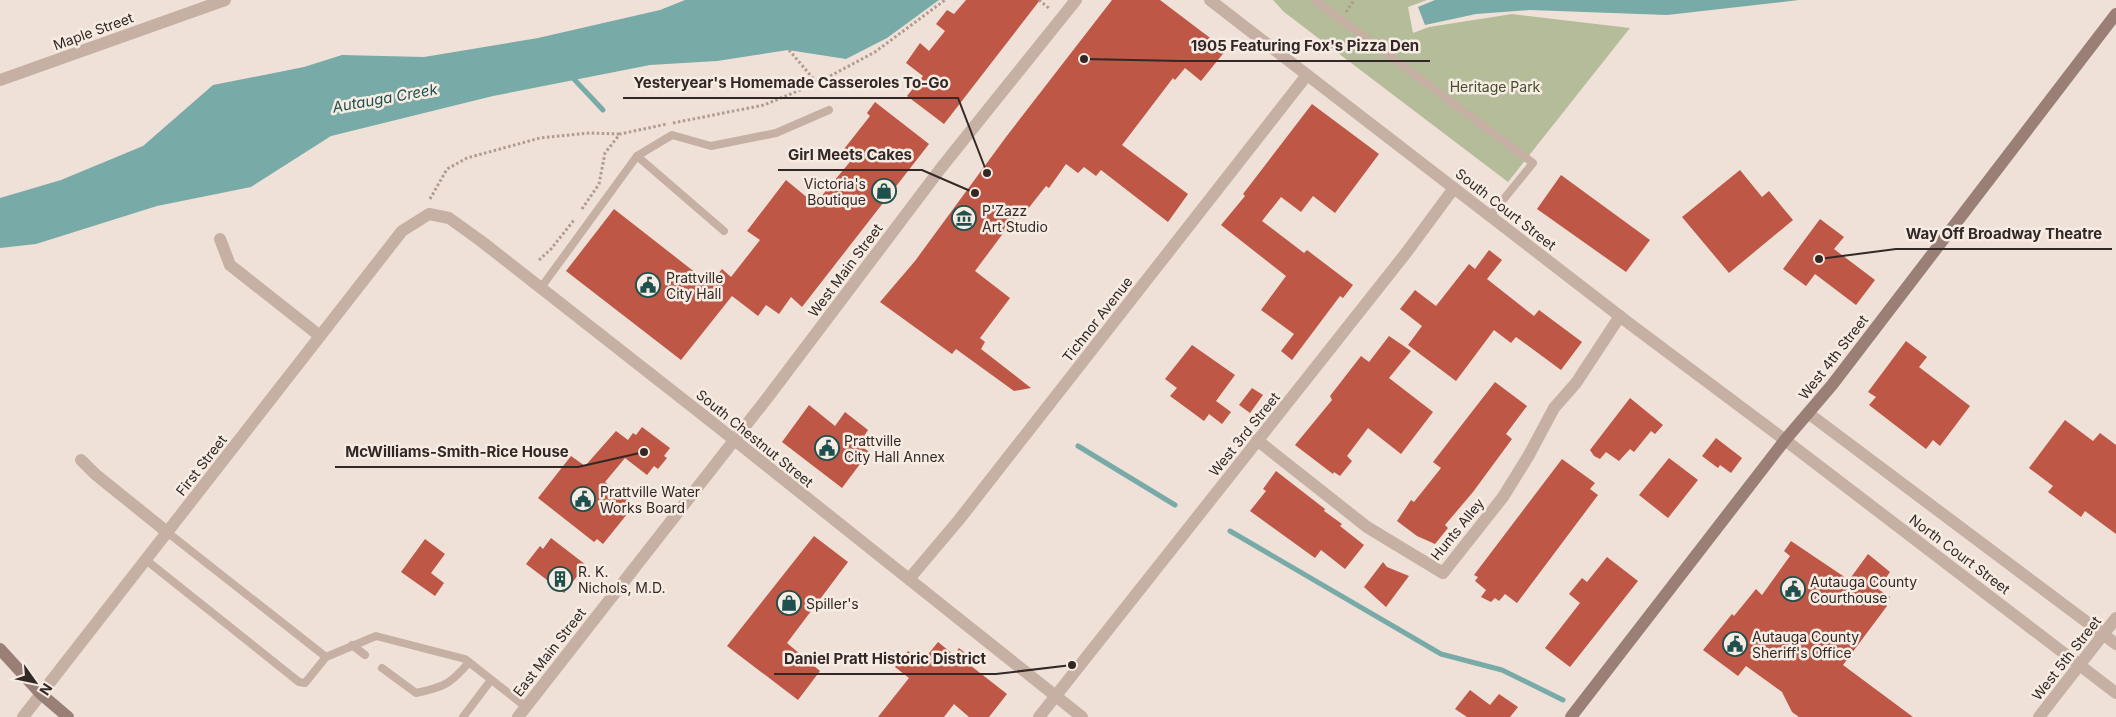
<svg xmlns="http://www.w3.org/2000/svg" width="2116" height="717" viewBox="0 0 2116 717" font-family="Inter,sans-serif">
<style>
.green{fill:#b4bc99}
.water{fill:#78aaa7}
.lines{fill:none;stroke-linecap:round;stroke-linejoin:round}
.stream{stroke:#78aaa7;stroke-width:5}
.building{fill:#be5746}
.path{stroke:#b19a8f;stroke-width:3;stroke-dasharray:2.5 2.5;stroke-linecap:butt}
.service{stroke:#c6b0a4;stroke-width:8}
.minor{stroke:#c6b0a4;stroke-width:12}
.tertiary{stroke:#c6b0a4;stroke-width:12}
.secondary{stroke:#997f76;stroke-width:12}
.labels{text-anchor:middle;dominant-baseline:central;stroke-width:5;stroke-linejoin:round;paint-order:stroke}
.street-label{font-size:14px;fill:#322825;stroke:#f7ece3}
.park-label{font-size:14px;fill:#454e2b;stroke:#f7ece3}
.poi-label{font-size:14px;fill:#322825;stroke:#f7ece3;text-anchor:start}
.water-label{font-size:15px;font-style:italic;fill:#1e504e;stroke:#f7ece3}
.leader{fill:none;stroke:#322825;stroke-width:2}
.callout-dot{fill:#322825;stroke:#f7ece3;stroke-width:2}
.callout-label{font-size:15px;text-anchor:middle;font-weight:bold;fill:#322825;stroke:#f7ece3;stroke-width:5;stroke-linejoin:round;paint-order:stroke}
</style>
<rect width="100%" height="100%" fill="#efe1d7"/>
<polygon class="green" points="1273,0 1427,0 1408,7 1413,33 1429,27 1512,14 1630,28 1508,182 1284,12"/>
<g class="water">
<polygon points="685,0 939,0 887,38 846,59 788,50 717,61 650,65 493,96 331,136 251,187 157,206 36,244 0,248 0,198 61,180 143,146 213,85 304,67 342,55 424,57 538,38 660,10"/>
<polygon points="1435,0 1799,0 1667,15 1530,10 1476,14 1425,25 1418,7"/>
</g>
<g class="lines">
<g class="stream">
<polyline points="571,76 603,110"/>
<polyline points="1078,446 1175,505"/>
<polyline points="1230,531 1441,654 1502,670 1563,700"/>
</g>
</g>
<g class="building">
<polygon points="966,0 1040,0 944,124 907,96 923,76 906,63 920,43 929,51 945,31 936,24 947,10 954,14"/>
<polygon points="1112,0 1160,0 1226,50 1201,81 1185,68 1175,80 1173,78 1122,145 1188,194 1168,222 1101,170 1096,176 1084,167 1078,173 1066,164 1049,188 1046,186 1020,219 1016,216 975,271 1010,298 980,338 985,342 981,349 1031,388 1014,391 956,349 952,354 880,302 915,261 1006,137"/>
<polygon points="875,102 929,144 802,307 791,297 779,314 766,305 758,316 732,296 681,360 566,271 614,209 710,284 722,269 731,277 760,240 747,231 786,180 815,204 854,157 844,149 870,116 867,113"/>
<polygon points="1312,104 1379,154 1335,213 1313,196 1301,212 1281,197 1262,221 1304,253 1307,250 1353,285 1343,298 1340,296 1292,360 1281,351 1294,334 1261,310 1286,276 1221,225 1245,196 1243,194"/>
<polygon points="1740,170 1762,197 1769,191 1793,220 1729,273 1682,217"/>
<polygon points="1561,175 1650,240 1626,272 1537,209"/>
<polygon points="1820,219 1844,237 1834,249 1875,280 1856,305 1815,274 1806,286 1783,269"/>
<polygon points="1489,250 1502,260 1487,279 1534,316 1539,310 1582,342 1561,370 1516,337 1511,343 1494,330 1456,381 1408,345 1422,326 1400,309 1415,290 1436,306 1469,264 1475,269"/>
<polygon points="1389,336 1411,351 1389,378 1433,412 1401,454 1368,428 1347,456 1352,461 1340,476 1334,472 1333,474 1295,445 1332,400 1330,396 1361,356 1369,362"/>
<polygon points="1906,341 1927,357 1919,367 1970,406 1940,446 1933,440 1926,449 1869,405 1876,397 1868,392"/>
<polygon points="1192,345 1235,375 1216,401 1231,412 1222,424 1209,414 1204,421 1170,396 1177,388 1165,379"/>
<polygon points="1495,382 1527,406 1506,434 1512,439 1473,492 1445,525 1448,528 1435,544 1417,536 1397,521 1411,500 1414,502 1441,468 1433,462"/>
<polygon points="1252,388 1263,395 1250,413 1239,405"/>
<polygon points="1630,398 1663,425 1655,434 1651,431 1634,452 1630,449 1619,461 1606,452 1600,459 1594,456 1590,450"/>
<polygon points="809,405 835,426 845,412 868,430 859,444 869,452 842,488 782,442"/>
<polygon points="2065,420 2093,441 2100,433 2116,445 2116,534 2085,511 2081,517 2048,492 2053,486 2029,468"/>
<polygon points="642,427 670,448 664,456 667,458 658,469 654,466 647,475 625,458 605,482 628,500 626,503 632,508 603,544 597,539 594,542 538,498 571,456 585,466 616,431 628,440 633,433 636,435"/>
<polygon points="1716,438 1742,458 1731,473 1720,465 1718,468 1702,456"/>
<polygon points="1669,458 1698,480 1668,518 1639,495"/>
<polygon points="1562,459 1595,483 1590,489 1598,495 1517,603 1505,594 1499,601 1495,598 1491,602 1481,597 1486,590 1475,581 1478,577 1474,575"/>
<polygon points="1276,471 1325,509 1324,511 1342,524 1340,526 1364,545 1345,569 1321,550 1315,558 1250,511 1266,491 1263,489"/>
<polygon points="814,536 848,562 787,643 820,671 798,700 727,646"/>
<polygon points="551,538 586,565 564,593 526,564 540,546 543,549"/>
<polygon points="425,539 445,554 431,573 444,583 435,596 401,572"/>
<polygon points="1791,541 1849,580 1868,554 1890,572 1878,589 1890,597 1885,604 1887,606 1843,665 1913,717 1799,717 1792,712 1782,692 1746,666 1738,676 1703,650 1732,614 1734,616 1756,589 1762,595 1790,556 1784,551"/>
<polygon points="1607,557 1638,581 1570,667 1545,648 1580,603 1569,594 1582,578 1587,582"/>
<polygon points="1383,562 1387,567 1409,576 1386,607 1364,587"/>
<polygon points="938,642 954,655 959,648 970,657 966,662 1007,694 989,717 969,717 954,704 944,717 878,717 909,678 895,667 908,651 922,662"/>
<polygon points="1470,690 1490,705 1499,694 1518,707 1510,717 1467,717 1455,709"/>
</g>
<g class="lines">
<g class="path">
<polyline points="1039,0 1050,9"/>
<polyline points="1346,12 1354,0"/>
<polyline points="789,50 817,83"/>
<polyline points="673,123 764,105 817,83 875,52 945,0"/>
<polyline points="430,199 447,169 467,158 540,138 590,133 619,134"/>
<polyline points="582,209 599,184 605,153 620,134 667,124"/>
<polyline points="539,260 551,249 574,220"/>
</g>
<g class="service">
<polyline points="1315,0 1533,163 1490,216"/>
<polyline points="637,156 724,231"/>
<polyline points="540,289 637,156 672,135 711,146 776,133 829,110"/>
<polyline points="167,532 326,657"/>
<polyline points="146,560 299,682 305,683 326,657 376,636 465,659 526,707"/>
<polyline points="352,645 365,655"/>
<path d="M 382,668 L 416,693 C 444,687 451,684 469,662"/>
<polyline points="463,717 491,680"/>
</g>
<g class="minor">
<polyline points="1210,0 1630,324 1785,440"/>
<polyline points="0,80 225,0"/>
<polyline points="220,239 230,265 320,336"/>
<polyline points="1257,440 1367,527 1443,573 1503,497 1529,455 1554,408 1576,383 1620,316"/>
<polyline points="81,460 95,474 167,532"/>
<polyline points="909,579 958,521 1307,75"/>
<polyline points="23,717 402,231 429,214 449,218 481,241 708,419 1082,717"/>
<polyline points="518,717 768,397 941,168 1076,0"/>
<polyline points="1039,717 1406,253 1454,188"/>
<polyline points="2039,717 2116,618"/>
</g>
<g class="tertiary">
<polyline points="1808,413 2116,644"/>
<polyline points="1785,440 2116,693"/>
</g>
<g class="secondary">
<polyline points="0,649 41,694 68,717"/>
<polyline points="1571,717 1785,440 1832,385 2116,14"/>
</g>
</g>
<defs>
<symbol id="shop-ring" viewBox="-11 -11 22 22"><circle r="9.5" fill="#f7ece3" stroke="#1e504e" stroke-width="1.5"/><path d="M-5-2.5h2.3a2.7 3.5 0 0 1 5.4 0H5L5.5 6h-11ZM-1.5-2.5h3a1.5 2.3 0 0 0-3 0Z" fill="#1e504e"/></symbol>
<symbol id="museum-ring" viewBox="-11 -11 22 22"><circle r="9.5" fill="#f7ece3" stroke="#1e504e" stroke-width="1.5"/><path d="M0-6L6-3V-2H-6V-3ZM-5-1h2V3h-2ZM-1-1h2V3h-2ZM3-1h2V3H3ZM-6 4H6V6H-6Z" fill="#1e504e"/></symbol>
<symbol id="civic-ring" viewBox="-11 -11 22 22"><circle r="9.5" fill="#f7ece3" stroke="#1e504e" stroke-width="1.5"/><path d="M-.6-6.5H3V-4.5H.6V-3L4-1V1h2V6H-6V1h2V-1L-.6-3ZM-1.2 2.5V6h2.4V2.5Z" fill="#1e504e"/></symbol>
<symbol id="building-ring" viewBox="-11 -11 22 22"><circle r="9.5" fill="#f7ece3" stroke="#1e504e" stroke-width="1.5"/><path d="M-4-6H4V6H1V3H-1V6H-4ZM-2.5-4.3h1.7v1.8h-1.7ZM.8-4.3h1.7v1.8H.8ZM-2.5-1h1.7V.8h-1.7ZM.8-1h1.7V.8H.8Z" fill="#1e504e"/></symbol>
</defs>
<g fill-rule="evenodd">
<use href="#shop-ring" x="870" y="177" width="28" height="28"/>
<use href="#museum-ring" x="950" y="204" width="28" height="28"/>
<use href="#civic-ring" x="634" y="271" width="28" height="28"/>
<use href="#civic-ring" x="813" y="434" width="28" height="28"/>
<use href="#civic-ring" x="569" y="485" width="28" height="28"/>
<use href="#building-ring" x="546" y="565" width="28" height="28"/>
<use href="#civic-ring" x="1779" y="575" width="28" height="28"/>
<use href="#shop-ring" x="775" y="589" width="28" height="28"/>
<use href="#civic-ring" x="1721" y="630" width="28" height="28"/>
</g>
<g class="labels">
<g class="street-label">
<text transform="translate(93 31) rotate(-20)">Maple Street</text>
<text transform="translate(1506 209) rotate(38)">South Court Street</text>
<text transform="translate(845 270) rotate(-53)">West Main Street</text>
<text transform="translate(1097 319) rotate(-52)">Tichnor Avenue</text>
<text transform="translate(1833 357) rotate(-52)">West 4th Street</text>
<text transform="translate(1244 434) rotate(-51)">West 3rd Street</text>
<text transform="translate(755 438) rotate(39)">South Chestnut Street</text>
<text transform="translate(201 465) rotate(-52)">First Street</text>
<text transform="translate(1457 529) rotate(-51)">Hunts Alley</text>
<text transform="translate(1960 554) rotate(37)">North Court Street</text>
<text transform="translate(549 652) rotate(-52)">East Main Street</text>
<text transform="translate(2066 658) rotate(-52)">West 5th Street</text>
</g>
<g class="park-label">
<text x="1495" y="86">Heritage Park</text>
</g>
<g class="poi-label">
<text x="866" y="183" text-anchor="end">Victoria's<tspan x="866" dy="16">Boutique</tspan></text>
<text x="982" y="210">P'Zazz<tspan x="982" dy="16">Art Studio</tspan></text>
<text x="666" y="277">Prattville<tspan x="666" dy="16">City Hall</tspan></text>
<text x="844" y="440">Prattville<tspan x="844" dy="16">City Hall Annex</tspan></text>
<text x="600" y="491">Prattville Water<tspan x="600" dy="16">Works Board</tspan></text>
<text x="578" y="571">R. K.<tspan x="578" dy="16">Nichols, M.D.</tspan></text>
<text x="1810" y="581">Autauga County<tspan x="1810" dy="16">Courthouse</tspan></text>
<text x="806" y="603">Spiller's</text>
<text x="1752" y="636">Autauga County<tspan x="1752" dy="16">Sheriff's Office</tspan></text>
</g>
<g class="water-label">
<text transform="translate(385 98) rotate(-10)">Autauga Creek</text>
</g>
</g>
<path class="leader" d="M1084 59L1181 61H1430M987 173L958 98H623M975 193L922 170H778M1819 259L1896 249H2112M644 452L578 467H335M1072 665L996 674H774"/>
<g class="callout-dot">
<circle cx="1084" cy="59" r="5"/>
<circle cx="987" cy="173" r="5"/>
<circle cx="975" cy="193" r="5"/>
<circle cx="1819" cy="259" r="5"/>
<circle cx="644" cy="452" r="5"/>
<circle cx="1072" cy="665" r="5"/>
</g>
<g class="callout-label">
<text x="1305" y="51">1905 Featuring Fox's Pizza Den</text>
<text x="791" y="88">Yesteryear's Homemade Casseroles To-Go</text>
<text x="850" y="160">Girl Meets Cakes</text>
<text x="2004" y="239">Way Off Broadway Theatre</text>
<text x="457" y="457">McWilliams-Smith-Rice House</text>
<text x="885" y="664">Daniel Pratt Historic District</text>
</g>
<g transform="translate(35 682) rotate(123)" stroke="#f7ece3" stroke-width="4" paint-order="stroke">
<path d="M0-4L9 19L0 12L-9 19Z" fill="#322825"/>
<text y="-8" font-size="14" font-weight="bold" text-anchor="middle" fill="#322825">N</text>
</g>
</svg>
